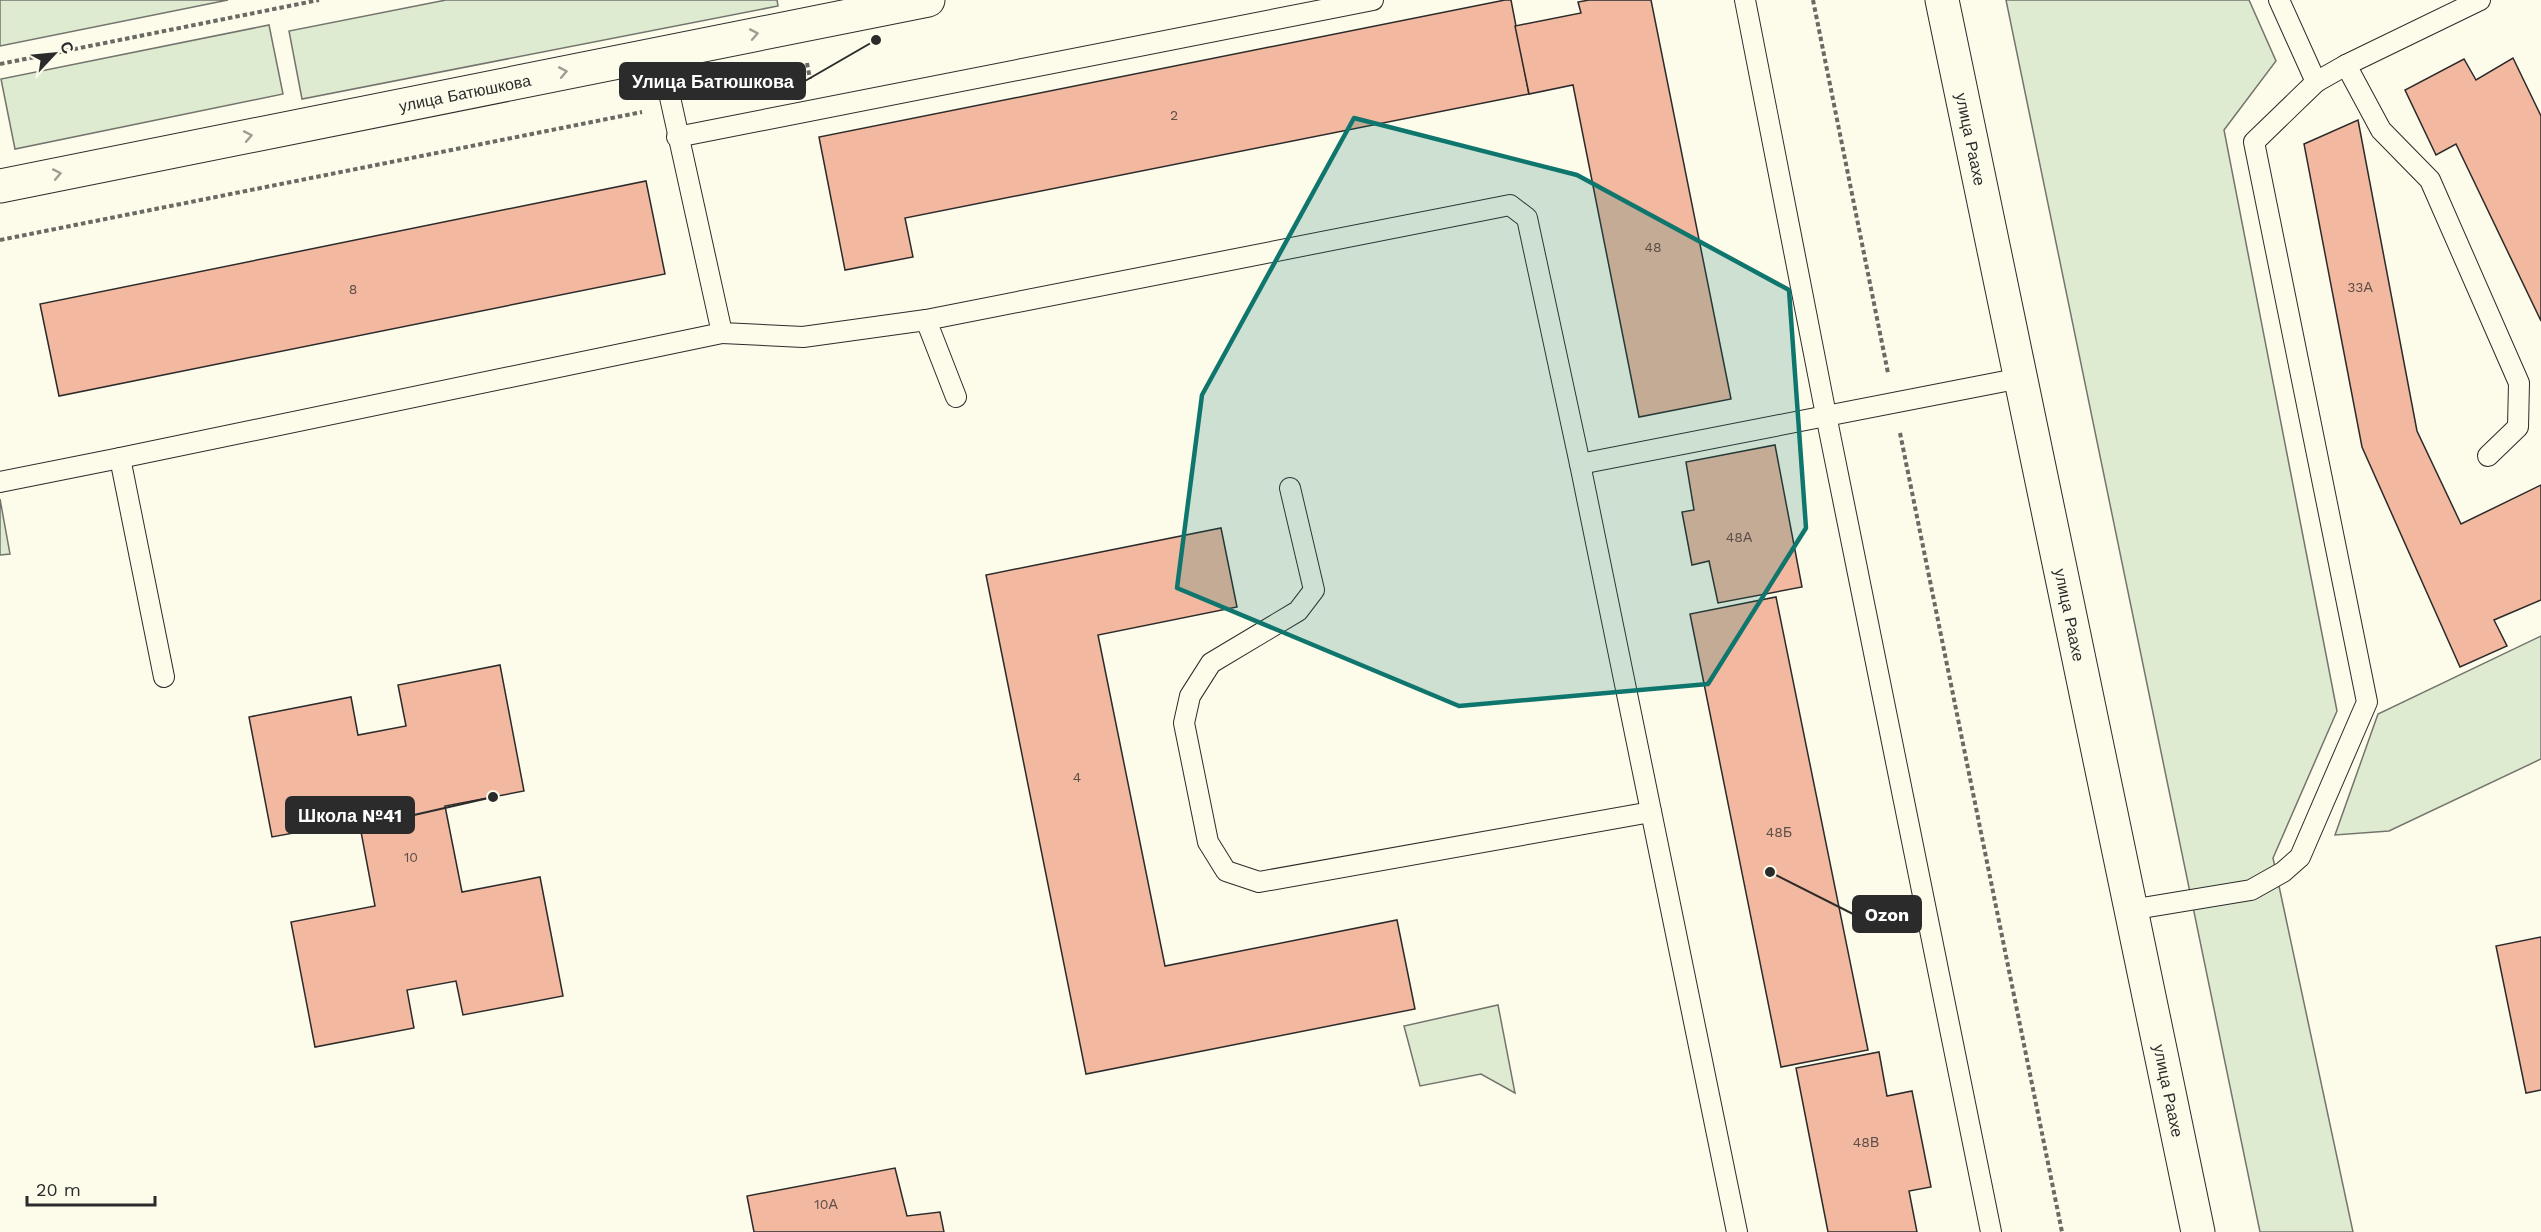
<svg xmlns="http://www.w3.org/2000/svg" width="2541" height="1232" viewBox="0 0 2541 1232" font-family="'Work Sans',sans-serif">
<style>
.green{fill:#deebd1;stroke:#74746e;stroke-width:1.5}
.building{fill:#f2b8a0;stroke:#2b2b2b;stroke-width:1.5}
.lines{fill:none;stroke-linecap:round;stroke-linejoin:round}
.lane-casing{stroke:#2b2b2b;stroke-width:22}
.secondary-casing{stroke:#2b2b2b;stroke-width:35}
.path{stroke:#6a6964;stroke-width:4;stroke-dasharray:4.5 3;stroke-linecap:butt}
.lane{stroke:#fdfbea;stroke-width:20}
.secondary{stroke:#fdfbea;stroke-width:33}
.oneway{stroke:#9e9d94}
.marked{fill:#0f766e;fill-opacity:0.2;stroke:#0f766e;stroke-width:4.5;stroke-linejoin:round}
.labels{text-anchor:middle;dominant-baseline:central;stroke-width:4.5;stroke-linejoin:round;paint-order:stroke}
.number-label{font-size:14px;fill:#5d4e48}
.street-label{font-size:16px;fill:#2b2b2b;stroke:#fdfbea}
.leader{fill:none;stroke:#2b2b2b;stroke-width:2}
.callout-dot{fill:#2b2b2b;stroke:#fdfbea;stroke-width:2}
.callout{fill:#2b2b2b;stroke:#2b2b2b;stroke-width:2}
.callout-label{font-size:18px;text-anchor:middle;font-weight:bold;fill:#fff}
</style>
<rect width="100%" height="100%" fill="#fdfbea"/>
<g class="green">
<polygon points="0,0 228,0 0,46"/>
<polygon points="446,0 777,0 778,6 302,99 289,31"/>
<polygon points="2006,0 2249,0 2276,61 2224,130 2337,711 2273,858 2353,1232 2260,1232"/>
<polygon points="269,25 283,94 15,149 1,79"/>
<polygon points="0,499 10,554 0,555"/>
<polygon points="2541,636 2541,759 2389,831 2335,835 2378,714"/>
<polygon points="1498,1005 1515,1093 1481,1074 1420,1086 1404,1026"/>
</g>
<g class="building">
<polygon points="1505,0 1511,0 1529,94 905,218 913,257 845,270 819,137"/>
<polygon points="1589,0 1651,0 1731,399 1639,417 1573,85 1529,94 1515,26 1581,13 1578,2"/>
<polygon points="2513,58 2541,116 2541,321 2456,144 2436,155 2405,90 2464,59 2476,80"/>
<polygon points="2358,120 2417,431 2461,524 2541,485 2541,600 2494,620 2507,646 2460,667 2362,447 2304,144"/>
<polygon points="646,181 665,274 59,396 40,304"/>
<polygon points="1775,445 1802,587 1718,603 1709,561 1692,565 1682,512 1694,510 1686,462"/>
<polygon points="1221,528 1237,607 1098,635 1165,966 1397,920 1415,1009 1086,1074 986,575"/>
<polygon points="1776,597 1868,1050 1781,1067 1690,614"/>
<polygon points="500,665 524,791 445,806 462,892 540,877 563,996 463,1015 456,981 407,990 414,1028 315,1047 291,922 375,906 359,821 272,837 249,717 351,697 358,735 406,726 398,685"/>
<polygon points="2541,937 2541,1090 2526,1093 2496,946"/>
<polygon points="1879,1052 1887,1096 1912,1091 1931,1187 1909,1191 1917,1232 1828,1232 1796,1068"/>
<polygon points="895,1168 907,1216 940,1212 944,1232 754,1232 747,1196"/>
</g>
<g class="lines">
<defs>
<g id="lane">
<polyline points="1745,0 1826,415 1991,1232"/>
<polyline points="660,52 722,333 803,337 926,320 956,397"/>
<polyline points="2346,65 2381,130 2430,180 2519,383 2518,427 2488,456"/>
<polyline points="2316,82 2346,65 2480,0"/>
<polyline points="677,137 1373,0"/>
<polyline points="926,320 1510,205 1527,218 1580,464 1737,1232"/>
<polyline points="120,458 722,333"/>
<polyline points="1580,464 2021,378"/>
<polyline points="0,482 120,458 164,677"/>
<polyline points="1290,488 1314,590 1298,611 1211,663 1190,696 1184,723 1208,842 1226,871 1259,882 1651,812"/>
<polyline points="2130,910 2251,890 2283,872 2300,857 2367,702 2254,142 2316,82 2279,0"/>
</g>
<g id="secondary">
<path id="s1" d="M 1942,0 L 2198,1232"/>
<path id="s2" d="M 0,186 L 928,0"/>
</g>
</defs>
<use href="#lane" class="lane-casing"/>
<use href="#secondary" class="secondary-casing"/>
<g class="path">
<polyline points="1813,0 1888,373"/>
<polyline points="807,63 810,79"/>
<polyline points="0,64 319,0"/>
<polyline points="0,240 642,112"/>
<polyline points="1900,433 2062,1232"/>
</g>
<use href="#lane" class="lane"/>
<use href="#secondary" class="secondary"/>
</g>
<defs><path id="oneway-chevron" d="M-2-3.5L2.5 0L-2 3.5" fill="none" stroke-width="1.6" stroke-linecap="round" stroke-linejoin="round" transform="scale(1.5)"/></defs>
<g class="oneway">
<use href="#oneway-chevron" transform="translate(754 34) rotate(-11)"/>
<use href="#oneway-chevron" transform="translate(563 72) rotate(-11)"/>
<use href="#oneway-chevron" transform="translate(248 136) rotate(-11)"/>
<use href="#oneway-chevron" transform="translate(57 174) rotate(-11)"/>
</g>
<path class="marked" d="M 1354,118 L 1577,175 L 1789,290 L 1806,528 L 1708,684 L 1459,706 L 1177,588 L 1202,395 Z"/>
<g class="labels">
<g class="number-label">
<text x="1174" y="115">2</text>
<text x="1653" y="247">48</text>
<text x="2360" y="287">33А</text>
<text x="353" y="289">8</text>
<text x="1739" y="537">48А</text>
<text x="1077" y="777">4</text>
<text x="1779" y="832">48Б</text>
<text x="411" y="857">10</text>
<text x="1866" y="1142">48В</text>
<text x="826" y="1204">10А</text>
</g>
<g class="street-label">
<text stroke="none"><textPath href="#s2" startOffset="474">улица Батюшкова</textPath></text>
<text stroke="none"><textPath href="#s1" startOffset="142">улица Раахе</textPath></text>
<text stroke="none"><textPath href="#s1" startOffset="628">улица Раахе</textPath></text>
<text stroke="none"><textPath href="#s1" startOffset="1114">улица Раахе</textPath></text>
</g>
</g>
<path class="leader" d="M876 40L805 81M493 797L414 815M1770 872L1853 914"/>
<g class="callout-dot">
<circle cx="876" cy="40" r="6"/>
<circle cx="493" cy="797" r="6"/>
<circle cx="1770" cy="872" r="6"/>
</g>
<g class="callout">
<rect x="620" y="63" width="185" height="36" rx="6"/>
<rect x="286" y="797" width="128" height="36" rx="6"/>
<rect x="1853" y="896" width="68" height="36" rx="6"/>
</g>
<g class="callout-label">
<text x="713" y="88">Улица Батюшкова</text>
<text x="350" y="822">Школа №41</text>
<text x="1887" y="921">Ozon</text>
</g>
<g transform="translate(54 54) rotate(64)" stroke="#fdfbea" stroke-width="4.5" paint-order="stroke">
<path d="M0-4.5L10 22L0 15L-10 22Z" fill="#2b2b2b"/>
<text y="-9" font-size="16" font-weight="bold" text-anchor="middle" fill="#2b2b2b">С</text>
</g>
<path d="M27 1196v9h128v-9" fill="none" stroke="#2b2b2b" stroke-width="3"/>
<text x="36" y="1196" font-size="18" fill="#2b2b2b" stroke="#fdfbea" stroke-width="4.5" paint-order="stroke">20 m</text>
</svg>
